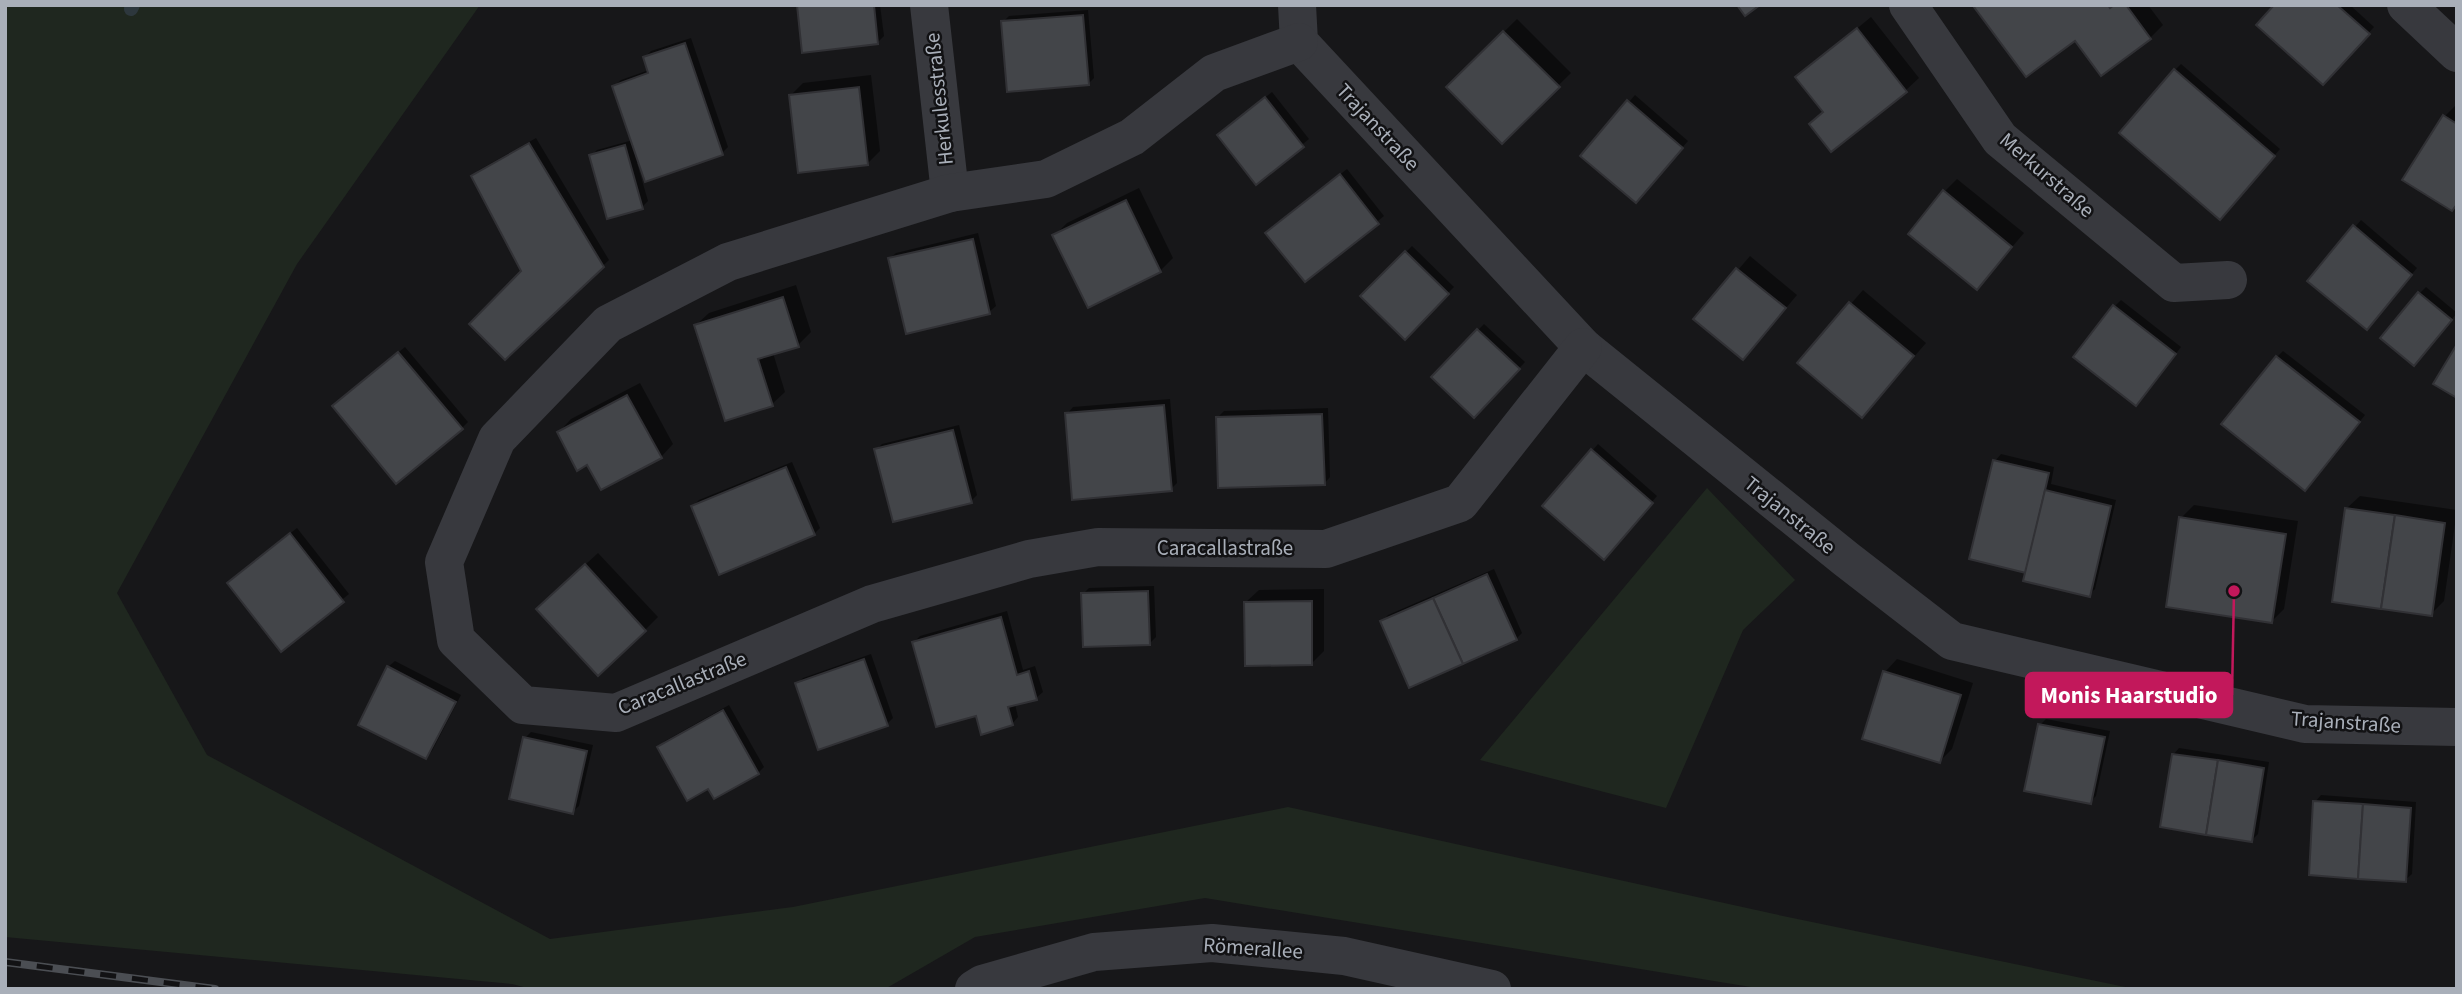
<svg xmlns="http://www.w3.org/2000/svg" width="2462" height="994" viewBox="0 0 2462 994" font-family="'Source Sans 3',sans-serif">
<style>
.green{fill:#1f271f}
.shadow{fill:#0007}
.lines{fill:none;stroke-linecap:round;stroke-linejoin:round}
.stream{stroke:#2d373d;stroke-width:14}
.building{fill:#434549;stroke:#313135;stroke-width:2}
.minor{stroke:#38393e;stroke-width:38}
.tertiary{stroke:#38393e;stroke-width:38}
.rail-casing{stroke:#4b4e53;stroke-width:8}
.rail{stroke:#121214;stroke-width:5;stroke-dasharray:16;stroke-linecap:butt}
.labels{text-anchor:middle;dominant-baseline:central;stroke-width:5;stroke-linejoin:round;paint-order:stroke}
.street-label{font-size:21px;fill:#a9afb9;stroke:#121214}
.leader{fill:none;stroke:#c2185b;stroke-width:2.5}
.callout-dot{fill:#c2185b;stroke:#121214;stroke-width:2.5}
.callout{fill:#c2185b;stroke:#c2185b;stroke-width:2.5}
.callout-label{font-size:23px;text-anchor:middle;font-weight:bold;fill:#fff}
</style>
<rect width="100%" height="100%" fill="#171719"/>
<g class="green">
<polygon points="5,5 480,5 297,264 117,593 207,755 550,939 793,907 1288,807 1783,916 2135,989 1763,989 1205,898 975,937 885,989 531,989 512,984 5,937"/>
<polygon points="1707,488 1795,580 1743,630 1666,808 1480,760"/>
</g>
<g class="shadow">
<polygon points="798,5 880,5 884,36 878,42"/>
<polygon points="1978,5 2148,5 2163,25 2150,38 2075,39"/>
<polygon points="2276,5 2350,5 2374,27 2329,77"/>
<polygon points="1088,10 1094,78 1088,84 1003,22 1009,16"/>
<polygon points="1871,17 1919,78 1906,90 1831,149 1811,124 1824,111 1798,77"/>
<polygon points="1517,19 1571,73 1502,141 1448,87"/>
<polygon points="691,38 728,147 722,153 637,163 648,201 642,207 591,156 597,150 633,140 614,86 621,80 649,70 645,57 651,51"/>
<polygon points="2181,64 2280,149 2226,212 2175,70"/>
<polygon points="871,75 880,151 867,164 790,96 803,83"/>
<polygon points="1272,92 1309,139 1257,182 1226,129"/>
<polygon points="1635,95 1688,141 1642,194 1583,155"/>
<polygon points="2457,104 2457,204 2444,117"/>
<polygon points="536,138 609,260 505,358 524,271 473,176 479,170"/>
<polygon points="1347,169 1384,216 1305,280 1273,227"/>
<polygon points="1957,179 2024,233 1977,288 1944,192"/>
<polygon points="1139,188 1173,258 1160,271 1054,236 1067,223"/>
<polygon points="2361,220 2417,268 2372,322 2355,227"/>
<polygon points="978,233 996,306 989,312 889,259 896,253"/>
<polygon points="1412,246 1454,287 1404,337 1363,296"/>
<polygon points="1750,256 1797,295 1755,345 1696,319"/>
<polygon points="796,285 811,332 798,345 773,353 785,392 772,404 696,325 709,313"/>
<polygon points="2426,287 2457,313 2420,358 2420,293"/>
<polygon points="1863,290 1926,343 1874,403 1799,363"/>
<polygon points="2121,300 2181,347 2142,398 2115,306"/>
<polygon points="1484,324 1525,362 1474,416 1433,377"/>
<polygon points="405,347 468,422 462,428 340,400"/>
<polygon points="2283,351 2365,415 2311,483 2277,357"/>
<polygon points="640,383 673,444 661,457 588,463 559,432 571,419"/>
<polygon points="1170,399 1177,483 1171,489 1067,414 1073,407"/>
<polygon points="1328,408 1330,477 1324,484 1218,417 1224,411"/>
<polygon points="959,425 977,495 971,501 876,450 882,444"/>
<polygon points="1598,444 1657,496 1610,551 1592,451"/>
<polygon points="2001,454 2054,467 2051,484 2116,500 2095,589 2089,595 2028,572 1995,461"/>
<polygon points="792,462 820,528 814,534 693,506 699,500"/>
<polygon points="2360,496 2457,510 2444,601 2431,614 2347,508"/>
<polygon points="2194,505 2298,521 2284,609 2272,621 2181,518"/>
<polygon points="297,528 349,594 281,649 235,577"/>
<polygon points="598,553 658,617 645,630 551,596"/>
<polygon points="1494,569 1522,633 1516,639 1382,622 1388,615"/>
<polygon points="1154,586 1156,637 1149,644 1083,594 1089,588"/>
<polygon points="1324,589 1324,651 1312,663 1246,602 1259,590"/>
<polygon points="1007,611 1023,670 1035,666 1043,692 1036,698 1015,704 1018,717 1012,724 914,642 920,636"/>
<polygon points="871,654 893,718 887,724 797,684 803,678"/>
<polygon points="1897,659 1973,683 1952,749 1940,761 1885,672"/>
<polygon points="395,661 461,695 432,751 426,757 388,667"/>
<polygon points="729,705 764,767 758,773 709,787 659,747 665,741"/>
<polygon points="2046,719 2110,731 2096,796 2090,802 2040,725"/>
<polygon points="531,732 593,745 579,806 572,812 525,738"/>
<polygon points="2179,748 2269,762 2258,834 2252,840 2173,755"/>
<polygon points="2321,795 2416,802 2412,874 2405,880 2315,802"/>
</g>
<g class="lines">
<polyline class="stream" points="131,9 133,5"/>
</g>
<g class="building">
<polygon points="797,5 874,5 878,44 802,53"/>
<polygon points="1737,5 1760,5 1745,16"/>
<polygon points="1976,5 2108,5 2110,8 2114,5 2126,5 2151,39 2101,76 2075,41 2026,77 1974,7"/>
<polygon points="2274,5 2337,5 2370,34 2323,85 2256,25"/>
<polygon points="1083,15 1089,85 1007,92 1001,21"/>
<polygon points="1857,28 1907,92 1831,152 1809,124 1823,112 1795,77"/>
<polygon points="1503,31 1560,87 1502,144 1446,87"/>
<polygon points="685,43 723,155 645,182 612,86 648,73 643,57"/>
<polygon points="2174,69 2275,156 2220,220 2119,133"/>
<polygon points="859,87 868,165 798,173 789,95"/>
<polygon points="1265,97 1304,147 1256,185 1217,135"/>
<polygon points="1627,100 1683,148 1636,203 1580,156"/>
<polygon points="2443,115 2457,124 2457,204 2452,211 2402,180"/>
<polygon points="529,143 604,267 505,360 469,324 521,271 471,176"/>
<polygon points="625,145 643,209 607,219 589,155"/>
<polygon points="1340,174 1379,224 1305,282 1265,233"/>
<polygon points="1943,190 2012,247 1977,290 1908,234"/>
<polygon points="1126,200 1161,272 1088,308 1052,235"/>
<polygon points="2353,225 2412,275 2367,330 2307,281"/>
<polygon points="973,239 990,314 906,334 888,258"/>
<polygon points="1405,251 1449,294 1405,340 1360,296"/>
<polygon points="1736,268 1786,308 1743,360 1693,319"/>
<polygon points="2418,292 2452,320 2414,366 2380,338"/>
<polygon points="783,297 799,347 758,359 773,406 725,421 694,325"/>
<polygon points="1849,302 1914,356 1862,418 1797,363"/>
<polygon points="2113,305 2176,354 2136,406 2073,357"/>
<polygon points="1477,329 1520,369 1474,418 1431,377"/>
<polygon points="2457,344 2457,398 2433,384"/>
<polygon points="398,352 463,429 396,484 332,406"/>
<polygon points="2276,356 2360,422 2305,491 2221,424"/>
<polygon points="627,395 662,458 601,490 587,465 577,471 557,432"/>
<polygon points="1164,405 1172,491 1072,500 1065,413"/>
<polygon points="1322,414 1325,485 1218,488 1216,417"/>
<polygon points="953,430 972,503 893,522 874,449"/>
<polygon points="1591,449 1653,503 1604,560 1542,506"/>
<polygon points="1993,460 2049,473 2026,573 1969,559"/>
<polygon points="786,467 815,535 719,575 691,506"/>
<polygon points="2045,490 2111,506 2090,597 2023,581"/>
<polygon points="2345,508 2395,515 2381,609 2332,602"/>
<polygon points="2395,515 2445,523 2432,616 2381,609"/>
<polygon points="2179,517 2286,534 2272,623 2166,607"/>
<polygon points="290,533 344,602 281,652 227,583"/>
<polygon points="585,564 646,631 598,676 536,609"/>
<polygon points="1487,574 1517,640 1463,664 1433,598"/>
<polygon points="1148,591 1150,645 1083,647 1081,593"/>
<polygon points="1433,598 1463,664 1409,688 1380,621"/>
<polygon points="1312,601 1312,665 1245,666 1244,602"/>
<polygon points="1001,617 1017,675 1029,671 1037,700 1008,707 1013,725 981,735 976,716 936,727 912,642"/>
<polygon points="864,659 888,726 818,750 795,683"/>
<polygon points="387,666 456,702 426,759 358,725"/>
<polygon points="1883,671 1961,695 1940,763 1862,739"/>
<polygon points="723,710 759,774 714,799 708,789 687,801 657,747"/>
<polygon points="2038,724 2105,737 2091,804 2024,791"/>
<polygon points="523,737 587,751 573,814 509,799"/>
<polygon points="2172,754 2218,760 2206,835 2160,827"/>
<polygon points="2218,760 2264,768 2252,842 2206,835"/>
<polygon points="2313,801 2363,804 2358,879 2309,875"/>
<polygon points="2363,804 2411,808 2406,882 2358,879"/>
</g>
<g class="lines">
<g class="minor">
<polyline points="929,5 950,193"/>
<polyline points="1297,5 1299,42 1583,347 1846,559 1952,641 2305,724 2457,727"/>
<polyline points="1908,5 2000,139 2174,283 2228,280"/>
<polyline points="2406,5 2457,53"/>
<polyline points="1299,42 1214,73 1132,137 1046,179 950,193 728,262 608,324 497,439 444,562 456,640 523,705 616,713 872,604 1029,559 1098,547 1326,549 1460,503 1583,347"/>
</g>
<polyline class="tertiary" points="974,989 982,984 1094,952 1212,943 1344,956 1492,989"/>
<defs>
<polyline id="rail" points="5,962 215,989"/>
</defs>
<use href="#rail" class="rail-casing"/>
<use href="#rail" class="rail"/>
</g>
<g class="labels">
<g class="street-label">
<text transform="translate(939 99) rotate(-96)">Herkulesstraße</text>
<text transform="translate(1378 127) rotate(47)">Trajanstraße</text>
<text transform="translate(2047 175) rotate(41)">Merkurstraße</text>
<text transform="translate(1790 515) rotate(39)">Trajanstraße</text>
<text x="1225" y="548">Caracallastraße</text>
<text transform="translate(682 683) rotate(-22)">Caracallastraße</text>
<text transform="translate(2346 722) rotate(4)">Trajanstraße</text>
<text transform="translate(1253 948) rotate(4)">Römerallee</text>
</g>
</g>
<path class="leader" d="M2234 591L2232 695"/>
<circle class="callout-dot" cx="2234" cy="591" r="7"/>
<rect class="callout" x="2026" y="673" width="206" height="44" rx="7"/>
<g class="callout-label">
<text x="2129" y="703">Monis Haarstudio</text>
</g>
<rect width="2462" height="994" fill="none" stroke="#a9afb9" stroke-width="14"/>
</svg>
